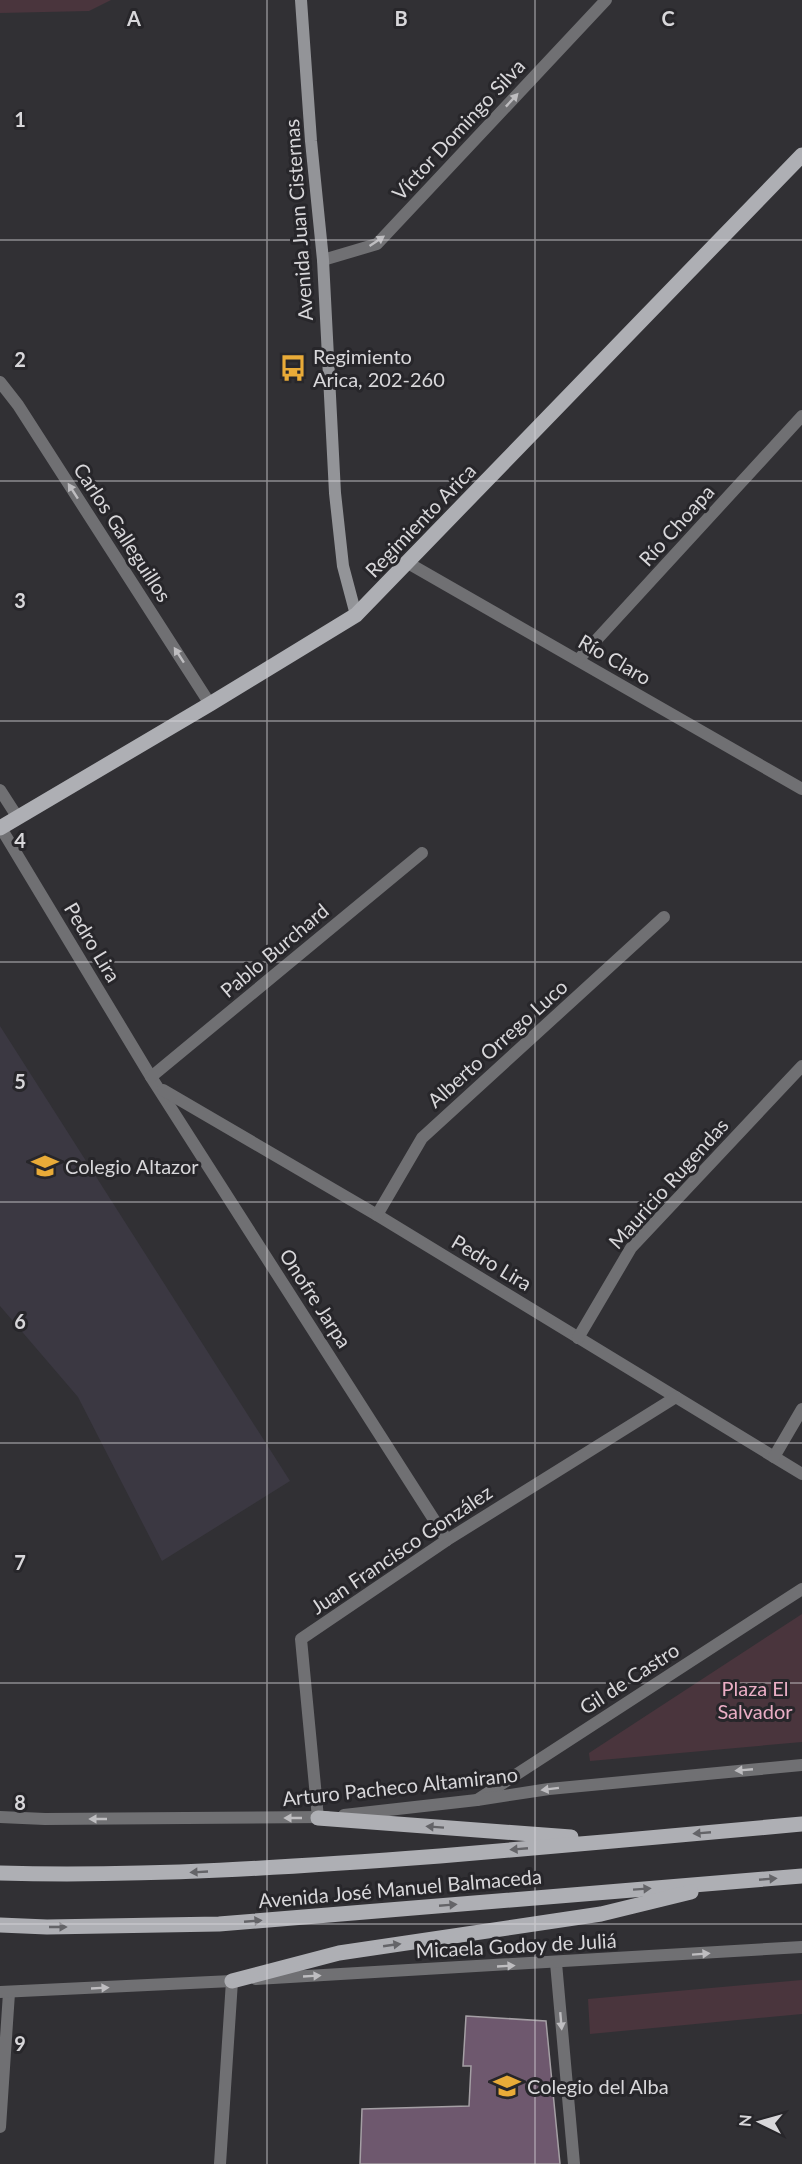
<svg xmlns="http://www.w3.org/2000/svg" width="802" height="2164" viewBox="0 0 802 2164" font-family="Lato,sans-serif">
<style>
.built{fill:#3b3842}
.green{fill:#4a353d}
.building{fill:#6e586e;stroke:#a49fa4;stroke-width:1.5}
.lines{fill:none;stroke-linecap:round;stroke-linejoin:round}
.minor{stroke:#707073;stroke-width:12}
.tertiary{stroke:#707073;stroke-width:12}
.secondary{stroke:#939498;stroke-width:12}
.primary{stroke:#aeafb4;stroke-width:15}
.oneway{fill:#bebdc0}
.oneway2{fill:#646468}
.grid{fill:none;stroke:#d8d7da;stroke-width:1.5;stroke-opacity:0.55}
.labels{text-anchor:middle;dominant-baseline:central;stroke-width:6;stroke-linejoin:round;paint-order:stroke}
.street-label{font-size:20px;fill:#d8d7da;stroke:#27262a}
.poi-label{font-size:20px;fill:#d8d7da;stroke:#27262a;text-anchor:start}
.park-label{font-size:20px;fill:#eaaec5;stroke:#27262a}
.grid-label{font-size:20px;text-anchor:middle;font-weight:bold;fill:#d8d7da;stroke:#27262a;stroke-width:6;stroke-linejoin:round;paint-order:stroke}
</style>
<rect width="100%" height="100%" fill="#313034"/>
<polygon class="built" points="0,1026 290,1481 162,1561 78,1397 0,1306"/>
<g class="green">
<polygon points="0,0 111,0 89,11 0,13"/>
<polygon points="802,1614 802,1742 590,1761 589,1753"/>
<polygon points="802,1980 802,2014 590,2034 588,1999"/>
</g>
<polygon class="building" points="466,2016 546,2021 560,2164 360,2164 362,2109 469,2106 471,2066 463,2066"/>
<g class="lines">
<g class="minor">
<polyline points="323,260 377,244 606,0"/>
<polyline points="0,382 18,405 210,704"/>
<polyline points="408,563 802,789"/>
<polyline points="578,660 802,416"/>
<polyline points="0,790 18,818"/>
<polyline points="1,828 151,1077 447,1540"/>
<polyline points="151,1077 422,853"/>
<polyline points="163,1090 377,1215 802,1474"/>
<polyline points="377,1215 422,1138 664,917"/>
<polyline points="578,1338 631,1248 802,1066"/>
<polyline points="774,1457 802,1409"/>
<polyline points="477,1800 802,1589"/>
<polyline points="318,1818 301,1639 447,1540 676,1397"/>
<polyline points="556,1963 574,2164"/>
<polyline points="256,1979 802,1947"/>
<polyline points="0,2127 9,1993"/>
<polyline points="220,2164 232,1981 239,1980"/>
</g>
<g class="tertiary">
<polyline points="344,1815 477,1800 549,1789 802,1765"/>
<polyline points="0,1817 45,1819 327,1817"/>
<polyline points="0,1992 232,1981"/>
</g>
<polyline class="secondary" points="301,0 311,141 323,260 335,493 343,566 356,615"/>
<g class="primary">
<polyline points="0,828 210,704 356,615 802,155"/>
<polyline points="318,1818 571,1837"/>
<path d="M 0,1873 C 147,1877 293,1867 440,1856 C 561,1846 681,1835 802,1824"/>
<polyline points="0,1925 47,1927 219,1924 802,1876"/>
<polyline points="232,1981 339,1953 601,1914 691,1892"/>
</g>
</g>
<defs><path id="oneway-solid" d="M-6-.8H1V-3.2L6.5 0L1 3.2V.8H-6Z" transform="scale(1.5)"/></defs>
<g class="oneway">
<use href="#oneway-solid" transform="translate(512 100) rotate(-47)"/>
<use href="#oneway-solid" transform="translate(377 241) rotate(-34)"/>
<use href="#oneway-solid" transform="translate(73 491) rotate(-123)"/>
<use href="#oneway-solid" transform="translate(179 655) rotate(-123)"/>
<use href="#oneway-solid" transform="translate(744 1770) rotate(175)"/>
<use href="#oneway-solid" transform="translate(550 1789) rotate(173)"/>
<use href="#oneway-solid" transform="translate(293 1818) rotate(180)"/>
<use href="#oneway-solid" transform="translate(98 1819) rotate(180)"/>
<use href="#oneway-solid" transform="translate(701 1954) rotate(-4)"/>
<use href="#oneway-solid" transform="translate(506 1966) rotate(-3)"/>
<use href="#oneway-solid" transform="translate(312 1976) rotate(-3)"/>
<use href="#oneway-solid" transform="translate(100 1988) rotate(-3)"/>
<use href="#oneway-solid" transform="translate(561 2021) rotate(85)"/>
</g>
<g class="oneway2">
<use href="#oneway-solid" transform="translate(435 1827) rotate(-176)"/>
<use href="#oneway-solid" transform="translate(702 1833) rotate(175)"/>
<use href="#oneway-solid" transform="translate(519 1849) rotate(175)"/>
<use href="#oneway-solid" transform="translate(199 1872) rotate(177)"/>
<use href="#oneway-solid" transform="translate(768 1879) rotate(-5)"/>
<use href="#oneway-solid" transform="translate(642 1889) rotate(-4)"/>
<use href="#oneway-solid" transform="translate(448 1905) rotate(-5)"/>
<use href="#oneway-solid" transform="translate(253 1921) rotate(-5)"/>
<use href="#oneway-solid" transform="translate(58 1927)"/>
<use href="#oneway-solid" transform="translate(392 1945) rotate(-8)"/>
</g>
<path class="grid" d="M 267,0 L 267,2164M 535,0 L 535,2164M 0,240 L 802,240M 0,481 L 802,481M 0,721 L 802,721M 0,962 L 802,962M 0,1202 L 802,1202M 0,1443 L 802,1443M 0,1683 L 802,1683M 0,1924 L 802,1924"/>
<defs>
<symbol id="bus-bare" viewBox="-9 -9 18 18"><path d="M-5-6H5V4H4V6H2V4H-2V6H-4V4H-5ZM-3.5-4V0h7V-4ZM-3.5 1.2v1.5H-2V1.2ZM2 1.2v1.5H3.5V1.2Z" fill="#e9ab38" stroke="#27262a" stroke-width="2.5" paint-order="stroke"/></symbol>
<symbol id="school-bare" viewBox="-9 -9 18 18"><path d="M0-5L7-2L0 1L-7-2ZM-4 1L0 2.5L4 1V4Q0 6-4 4Z" fill="#e9ab38" stroke="#27262a" stroke-width="2.5" paint-order="stroke"/></symbol>
</defs>
<g fill-rule="evenodd">
<use href="#bus-bare" x="274" y="349" width="38" height="38"/>
<use href="#school-bare" x="26" y="1147" width="38" height="38"/>
<use href="#school-bare" x="488" y="2067" width="38" height="38"/>
</g>
<g class="labels">
<g class="street-label">
<text transform="translate(458 129) rotate(-47)">Víctor Domingo Silva</text>
<text transform="translate(298 220) rotate(-94)">Avenida Juan Cisternas</text>
<text transform="translate(420 520) rotate(-46)">Regimiento Arica</text>
<text transform="translate(676 525) rotate(-48)">Río Choapa</text>
<text transform="translate(123 532) rotate(57)">Carlos Galleguillos</text>
<text transform="translate(615 659) rotate(30)">Río Claro</text>
<text transform="translate(93 942) rotate(59)">Pedro Lira</text>
<text transform="translate(274 950) rotate(-40)">Pablo Burchard</text>
<text transform="translate(497 1043) rotate(-42)">Alberto Orrego Luco</text>
<text transform="translate(668 1183) rotate(-48)">Mauricio Rugendas</text>
<text transform="translate(492 1262) rotate(31)">Pedro Lira</text>
<text transform="translate(316 1298) rotate(57)">Onofre Jarpa</text>
<text transform="translate(401 1549) rotate(-34)">Juan Francisco González</text>
<text transform="translate(629 1678) rotate(-33)">Gil de Castro</text>
<text transform="translate(400 1786) rotate(-6)">Arturo Pacheco Altamirano</text>
<text transform="translate(400 1888) rotate(-5)">Avenida José Manuel Balmaceda</text>
<text transform="translate(516 1945) rotate(-3)">Micaela Godoy de Juliá</text>
</g>
<g class="poi-label">
<text x="313" y="356">Regimiento<tspan x="313" dy="23">Arica, 202-260</tspan></text>
<text x="65" y="1166">Colegio Altazor</text>
<text x="527" y="2086">Colegio del Alba</text>
</g>
<g class="park-label">
<text x="755" y="1688">Plaza El<tspan x="755" dy="23">Salvador</tspan></text>
</g>
</g>
<g class="grid-label">
<text x="134" y="26">A</text>
<text x="401" y="26">B</text>
<text x="668" y="26">C</text>
<text x="20" y="127">1</text>
<text x="20" y="367">2</text>
<text x="20" y="608">3</text>
<text x="20" y="848">4</text>
<text x="20" y="1089">5</text>
<text x="20" y="1329">6</text>
<text x="20" y="1570">7</text>
<text x="20" y="1810">8</text>
<text x="20" y="2051">9</text>
</g>
<g transform="translate(760 2122) rotate(275)" stroke="#27262a" stroke-width="4.5" paint-order="stroke">
<path d="M0-4.5L10 22L0 15L-10 22Z" fill="#d8d7da"/>
<text y="-9" font-size="16" font-weight="bold" text-anchor="middle" fill="#d8d7da">N</text>
</g>
</svg>
